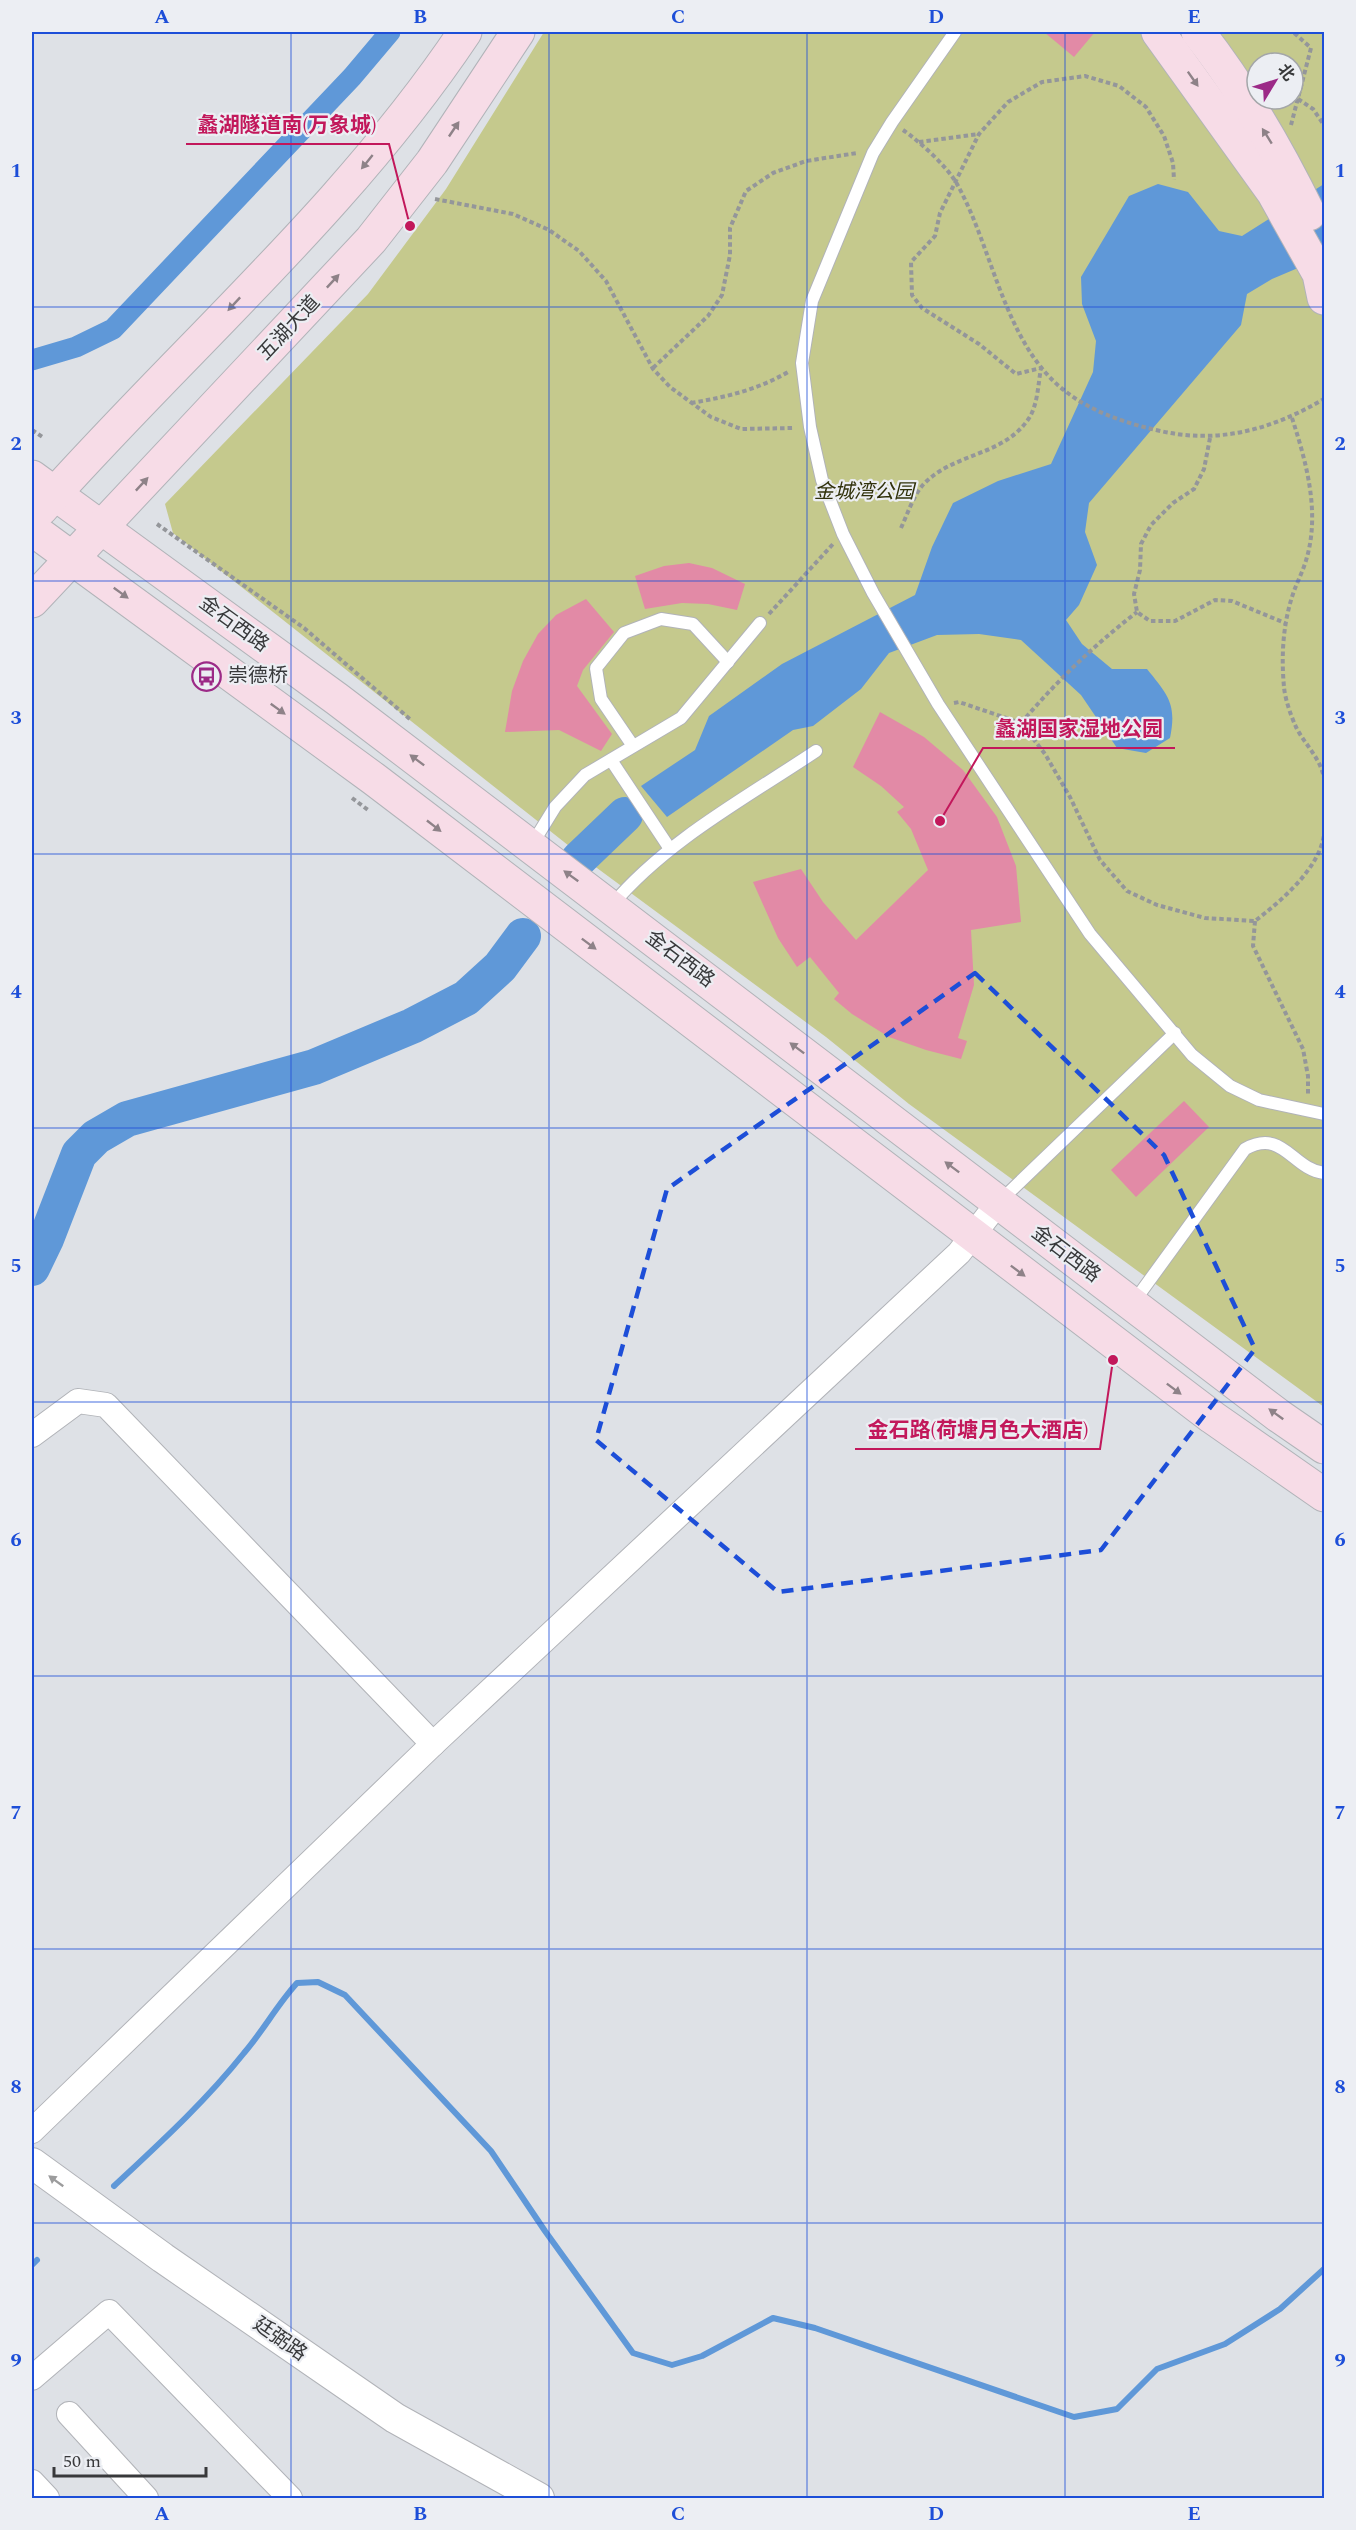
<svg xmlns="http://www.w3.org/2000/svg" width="1356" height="2530" viewBox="0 0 1356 2530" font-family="Spectral,'Noto Sans SC',serif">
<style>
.green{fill:#c5c98d;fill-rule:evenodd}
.water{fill:#5f98d8}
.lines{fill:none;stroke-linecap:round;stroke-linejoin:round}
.stream{stroke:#5f98d8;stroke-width:6}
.canal{stroke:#5f98d8;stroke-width:21}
.river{stroke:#5f98d8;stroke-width:36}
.building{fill:#e28aa6}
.service-casing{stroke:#b1b3b8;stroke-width:14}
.minor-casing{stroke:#b1b3b8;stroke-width:26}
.tertiary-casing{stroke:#b1b3b8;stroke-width:32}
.secondary-casing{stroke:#b1b3b8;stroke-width:35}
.path{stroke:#94969a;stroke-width:4;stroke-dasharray:4.5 3;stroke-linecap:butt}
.service{stroke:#fff;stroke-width:12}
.minor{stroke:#fff;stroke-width:24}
.tertiary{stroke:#fff;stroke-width:30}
.secondary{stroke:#f7dce7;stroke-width:33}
.oneway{fill:#8e8288}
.oneway2{fill:#9c9c9d}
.marked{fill:none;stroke:#1d4ed8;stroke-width:4.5;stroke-dasharray:12 8;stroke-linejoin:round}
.grid{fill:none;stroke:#1d4ed8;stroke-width:1.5;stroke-opacity:0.55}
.labels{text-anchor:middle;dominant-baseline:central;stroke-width:4.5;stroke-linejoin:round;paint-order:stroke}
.street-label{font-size:20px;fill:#38393b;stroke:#eceef3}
.park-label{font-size:20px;font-style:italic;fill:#31320b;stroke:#eceef3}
.poi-label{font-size:20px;fill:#38393b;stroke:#eceef3;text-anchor:start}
.leader{fill:none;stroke:#c2185b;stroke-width:2}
.callout-dot{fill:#c2185b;stroke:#eceef3;stroke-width:2}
.callout-label{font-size:21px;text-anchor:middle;font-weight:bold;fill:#c2185b;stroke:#eceef3;stroke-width:4.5;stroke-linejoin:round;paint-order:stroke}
.neatline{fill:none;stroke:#1d4ed8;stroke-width:2}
.grid-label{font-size:20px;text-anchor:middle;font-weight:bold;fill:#1d4ed8}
</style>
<rect width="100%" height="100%" fill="#dee1e6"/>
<path class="green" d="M 544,32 L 1324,32 L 1324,1407 L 909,1104 L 826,1037 L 597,868 L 173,533 L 165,504 L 368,294 L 446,189 ZM 1257,63 L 1293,63 L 1293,99 L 1257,99 Z"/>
<path class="water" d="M 1158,184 L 1188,192 L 1219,231 L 1242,236 L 1324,184 L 1324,257 L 1272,279 L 1247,294 L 1241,325 L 1089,503 L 1085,532 L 1097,565 L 1079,605 L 1066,620 L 1082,644 L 1112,669 L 1147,669 C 1168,695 1177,704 1170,738 L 1146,753 L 1117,748 L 1081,695 L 1021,640 L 979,634 L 937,635 L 889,653 L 861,689 L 813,726 L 793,730 L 667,817 L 641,786 L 695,750 L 709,716 L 782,664 L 915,595 L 932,547 L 953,503 L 998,481 L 1051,464 L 1093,372 L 1096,341 L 1082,304 L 1081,277 L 1129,196 Z"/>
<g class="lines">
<g class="stream">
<path d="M 114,2186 C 160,2143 205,2102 244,2053 C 263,2031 277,2005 297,1983 L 318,1982 L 345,1995 L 491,2151 L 545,2231 L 633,2353 L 672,2365 L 702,2356 L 773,2318 L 815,2328 L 1074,2417 L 1117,2409 L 1157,2369 L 1225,2344 L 1280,2309 L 1324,2269"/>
<polyline points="32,2265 37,2260"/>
</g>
<polyline class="canal" points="32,360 76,347 113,329 352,77 390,32"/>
<g class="river">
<polyline points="579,859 625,815"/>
<polyline points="32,1268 46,1239 79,1154 96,1137 127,1119 314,1067 412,1026 466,998 500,967 523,936"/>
</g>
</g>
<g class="building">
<polygon points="1044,32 1095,32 1074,57"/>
<polygon points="689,563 712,568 745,584 737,610 708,604 682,603 645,609 635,576 664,566"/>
<polygon points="586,599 614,632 583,670 577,686 612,734 601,751 559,730 505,732 512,691 523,661 538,634 556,615"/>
<polygon points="880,712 924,737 963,770 997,817 1016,866 1021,922 971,930 974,985 958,1038 967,1041 961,1059 926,1050 889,1037 852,1014 834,999 839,993 810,957 797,967 778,938 753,882 801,869 823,902 856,940 928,870 911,829 897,812 904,807 881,786 853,767"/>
<polygon points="1184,1101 1209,1127 1136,1197 1111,1170"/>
</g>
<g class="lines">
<defs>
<g id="service">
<polyline points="955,32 892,122 873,153 812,301 802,363 810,427 822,480 843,534 873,593 938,704 1090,934 1192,1055 1230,1086 1259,1100 1324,1114"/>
<polyline points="633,746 601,699 596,668 624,633 661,619 693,624 728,662"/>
<polyline points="611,760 670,849"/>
<polyline points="531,846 555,807 585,775 681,718 760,623"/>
<path d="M 612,905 C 667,840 746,798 816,751"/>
<polyline points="999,1202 1175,1033"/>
<path d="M 1133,1303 L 1245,1149 C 1283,1128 1292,1169 1324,1173"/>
</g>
<g id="minor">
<polyline points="32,1435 78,1401 106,1405 433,1744"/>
<polyline points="32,2131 433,1744 959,1253 998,1203"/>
<polyline points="32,2378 109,2312 290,2498"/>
<polyline points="69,2414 146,2498"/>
<polyline points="32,2482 47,2498"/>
</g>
<polyline id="tertiary" points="32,2163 163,2258 395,2418 539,2498"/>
<g id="secondary">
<polyline points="1158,32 1273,192 1319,274 1324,298"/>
<path d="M 1198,32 C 1241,87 1278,150 1309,214"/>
<polyline points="32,477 337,699 1279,1416 1324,1447"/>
<path d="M 41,509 C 182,350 347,209 465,32"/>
<polyline points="32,529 374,779 1212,1417 1324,1495"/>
<polyline points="32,601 371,240 432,162 518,32"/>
</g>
</defs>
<use href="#service" class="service-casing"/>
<use href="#minor" class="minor-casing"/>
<use href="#tertiary" class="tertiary-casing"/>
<use href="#secondary" class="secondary-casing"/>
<g class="path">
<polyline points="1298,99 1313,109 1324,125"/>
<polyline points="1291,125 1311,48 1293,32"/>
<path d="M 903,130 C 919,141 947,166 957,184 C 993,248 1004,344 1065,391 C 1090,411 1125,423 1156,430 C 1217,445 1271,430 1324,399"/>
<polyline points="919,142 979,134"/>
<polyline points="435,199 513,214 549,230 579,251 606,281 653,369 670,387 711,417 741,429 794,428"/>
<polyline points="653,368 708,316 722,295 730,255 730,228 746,191 773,173 806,161 857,153"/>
<path d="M 691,403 C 726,397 757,390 788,372"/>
<path d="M 1292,418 C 1306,461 1320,511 1307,557 C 1304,569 1298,580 1294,591 C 1283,622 1281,655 1284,687 C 1285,699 1291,716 1296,727 C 1305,745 1320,757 1324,778"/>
<polyline points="32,430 44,438"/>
<polyline points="1210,438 1204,469 1194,489 1173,503 1151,525 1141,544 1140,570 1134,594 1137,612 1150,621 1175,621 1215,600 1232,601 1285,623"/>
<polyline points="157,524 304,628 411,720"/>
<path d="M 901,528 C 907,515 913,497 922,486 C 951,453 1001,457 1027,421 C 1038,407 1038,384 1041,368 L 1016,374 L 979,344 L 922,308 L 912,295 L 911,262 L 935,236 L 940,213 L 979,134 L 1008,102 L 1042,82 L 1085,76 L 1119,86 L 1146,107 L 1164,136 L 1173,163 L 1174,180"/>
<polyline points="769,614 833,544"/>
<path d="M 954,703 L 959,702 L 1021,723 L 1045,754 L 1070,797 L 1100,860 L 1127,891 L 1157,905 L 1205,918 L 1255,921 C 1281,901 1319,869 1324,835"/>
<path d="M 1021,723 C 1058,680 1092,647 1137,612"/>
<polyline points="352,798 368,810"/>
<polyline points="1255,921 1253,946 1303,1049 1308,1076 1308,1094"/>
</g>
<use href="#service" class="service"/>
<use href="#minor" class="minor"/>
<use href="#tertiary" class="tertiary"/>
<use href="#secondary" class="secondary"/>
</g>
<defs><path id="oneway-solid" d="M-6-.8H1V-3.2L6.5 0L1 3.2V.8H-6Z" transform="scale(1.5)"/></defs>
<g class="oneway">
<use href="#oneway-solid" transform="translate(1193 79) rotate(55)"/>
<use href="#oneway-solid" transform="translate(454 129) rotate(-56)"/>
<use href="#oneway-solid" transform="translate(1267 136) rotate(-122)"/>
<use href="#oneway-solid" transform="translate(367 162) rotate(129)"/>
<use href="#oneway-solid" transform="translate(333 281) rotate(-47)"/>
<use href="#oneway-solid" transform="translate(234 304) rotate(133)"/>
<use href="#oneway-solid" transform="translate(142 484) rotate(-47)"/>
<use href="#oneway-solid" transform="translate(121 593) rotate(36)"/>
<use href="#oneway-solid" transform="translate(278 709) rotate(36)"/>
<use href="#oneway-solid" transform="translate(417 760) rotate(-143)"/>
<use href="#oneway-solid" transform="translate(434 826) rotate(38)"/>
<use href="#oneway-solid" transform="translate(571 876) rotate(-144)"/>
<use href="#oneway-solid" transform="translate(589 944) rotate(37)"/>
<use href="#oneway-solid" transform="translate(797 1048) rotate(-143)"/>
<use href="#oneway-solid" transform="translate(952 1167) rotate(-143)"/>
<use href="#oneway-solid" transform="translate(1018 1271) rotate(37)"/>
<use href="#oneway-solid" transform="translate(1174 1389) rotate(37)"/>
<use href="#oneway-solid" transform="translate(1276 1414) rotate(-144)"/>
</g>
<use class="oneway2" href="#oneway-solid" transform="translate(56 2181) rotate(-144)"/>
<path class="marked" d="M 975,973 L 1164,1155 L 1255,1349 L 1101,1550 L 778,1592 L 596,1440 L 667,1189 Z"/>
<path class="grid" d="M 291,32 L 291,2498M 549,32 L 549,2498M 807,32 L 807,2498M 1065,32 L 1065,2498M 32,307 L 1324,307M 32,581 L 1324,581M 32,854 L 1324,854M 32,1128 L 1324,1128M 32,1402 L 1324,1402M 32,1676 L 1324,1676M 32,1949 L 1324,1949M 32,2223 L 1324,2223"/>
<defs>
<symbol id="bus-ring" viewBox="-11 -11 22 22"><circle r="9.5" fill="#eceef3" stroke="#9c2a87" stroke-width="1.5"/><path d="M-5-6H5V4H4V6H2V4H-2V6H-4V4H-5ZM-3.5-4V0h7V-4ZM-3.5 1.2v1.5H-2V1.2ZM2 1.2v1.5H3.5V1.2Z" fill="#9c2a87"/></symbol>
</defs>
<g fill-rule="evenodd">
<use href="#bus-ring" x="190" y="660" width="33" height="33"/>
</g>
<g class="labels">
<g class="street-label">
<text transform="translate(289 328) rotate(-47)">五湖大道</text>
<text transform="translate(234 624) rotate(36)">金石西路</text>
<text transform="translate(680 959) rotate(37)">金石西路</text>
<text transform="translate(1066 1254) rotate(37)">金石西路</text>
<text transform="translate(280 2339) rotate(35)">廷弼路</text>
</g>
<g class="park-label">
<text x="864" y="492">金城湾公园</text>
</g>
<g class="poi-label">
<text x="228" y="676">崇德桥</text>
</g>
</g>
<path class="leader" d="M410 226L389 144H186M940 821L983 748H1175M1113 1360L1100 1449H855"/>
<g class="callout-dot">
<circle cx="410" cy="226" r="6"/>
<circle cx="940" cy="821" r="6"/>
<circle cx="1113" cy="1360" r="6"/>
</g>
<g class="callout-label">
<text x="287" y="132">蠡湖隧道南(万象城)</text>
<text x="1079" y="736">蠡湖国家湿地公园</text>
<text x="978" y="1437">金石路(荷塘月色大酒店)</text>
</g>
<rect width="1356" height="2530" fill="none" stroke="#eceef3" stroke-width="66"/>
<g transform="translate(1275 81) rotate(52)"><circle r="28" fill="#eceef3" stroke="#a4a6a9" stroke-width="1.5"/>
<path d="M0-4.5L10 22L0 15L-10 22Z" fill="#9c2a87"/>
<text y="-9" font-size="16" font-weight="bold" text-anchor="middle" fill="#38393b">北</text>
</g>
<path d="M54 2467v9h152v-9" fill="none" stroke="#38393b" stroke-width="3"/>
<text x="63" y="2467" font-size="18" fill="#38393b" stroke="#eceef3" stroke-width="4.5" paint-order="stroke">50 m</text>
<rect x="33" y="33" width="1290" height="2464" class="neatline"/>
<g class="grid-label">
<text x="162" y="23">A</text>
<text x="420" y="23">B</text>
<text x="678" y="23">C</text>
<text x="936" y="23">D</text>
<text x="1194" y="23">E</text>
<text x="16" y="177">1</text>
<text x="1340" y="177">1</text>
<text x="16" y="450">2</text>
<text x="1340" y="450">2</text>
<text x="16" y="724">3</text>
<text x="1340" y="724">3</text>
<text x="16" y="998">4</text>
<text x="1340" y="998">4</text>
<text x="16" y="1272">5</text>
<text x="1340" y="1272">5</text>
<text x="16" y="1546">6</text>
<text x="1340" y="1546">6</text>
<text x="16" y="1819">7</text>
<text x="1340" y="1819">7</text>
<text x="16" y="2093">8</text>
<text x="1340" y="2093">8</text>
<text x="16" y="2367">9</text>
<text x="1340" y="2367">9</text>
<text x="162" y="2520">A</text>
<text x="420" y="2520">B</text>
<text x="678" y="2520">C</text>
<text x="936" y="2520">D</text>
<text x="1194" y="2520">E</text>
</g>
</svg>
